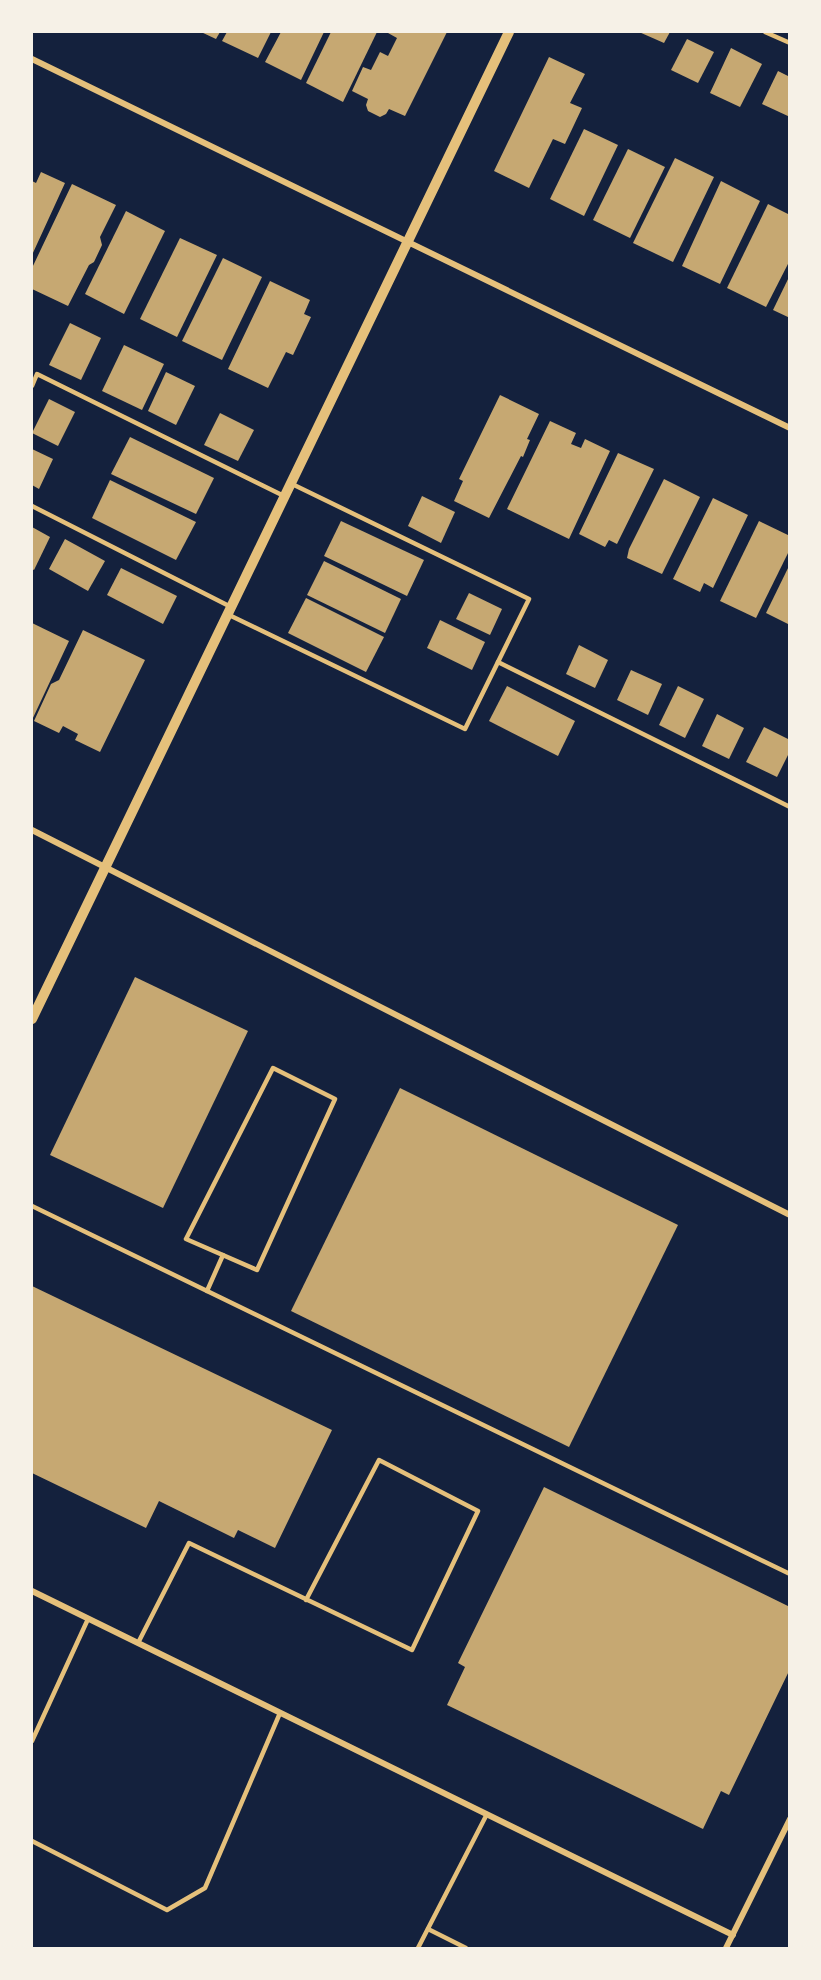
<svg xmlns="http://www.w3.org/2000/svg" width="821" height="1980" viewBox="0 0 821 1980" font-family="'Times New Roman',serif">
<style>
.building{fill:#c6a872}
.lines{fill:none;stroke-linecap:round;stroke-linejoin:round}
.service{stroke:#e5c07b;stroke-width:4.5}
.minor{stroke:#e5c07b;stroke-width:6}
.tertiary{stroke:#e5c07b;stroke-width:10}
</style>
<rect width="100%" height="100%" fill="#14213d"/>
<g class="building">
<polygon points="201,32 220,32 216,39"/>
<polygon points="227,32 271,32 258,58 222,41"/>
<polygon points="281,32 324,32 301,80 265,62"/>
<polygon points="331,32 377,32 343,102 306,83"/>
<polygon points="389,32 447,32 405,116 389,109 386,114 380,117 368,111 366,105 368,99 352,91 363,67 371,70 380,52 388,56 397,38 388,33"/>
<polygon points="639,32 670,32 664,43"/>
<polygon points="687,39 714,52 698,83 671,70"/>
<polygon points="731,48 762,64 740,107 710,93"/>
<polygon points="549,57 585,74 570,103 582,108 565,144 553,139 529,188 494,171"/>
<polygon points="778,71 790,77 790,117 762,104"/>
<polygon points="584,129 618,145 584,216 550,199"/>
<polygon points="628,149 665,167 630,238 593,220"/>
<polygon points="675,158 714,177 673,262 633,243"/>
<polygon points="41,172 65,183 32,255 32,181 36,183"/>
<polygon points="721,181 760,201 720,284 682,266"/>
<polygon points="72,184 116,205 100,237 102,245 94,262 89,265 68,306 32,289 32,268"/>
<polygon points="768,204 790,215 790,260 766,307 727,288"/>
<polygon points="126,211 165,231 124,314 85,294"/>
<polygon points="180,238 217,255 177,337 140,319"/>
<polygon points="223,258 262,277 222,360 182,341"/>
<polygon points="790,275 790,318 773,310"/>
<polygon points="270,281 310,300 304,314 311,317 293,355 286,352 268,388 228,369"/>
<polygon points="70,323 101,338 81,380 49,365"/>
<polygon points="124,345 164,364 142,410 102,391"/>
<polygon points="166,372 195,386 176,425 148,411"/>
<polygon points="500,395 539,414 527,439 530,440 523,457 521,456 489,518 454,501 463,481 459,479"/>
<polygon points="49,399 75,412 58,446 32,433"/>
<polygon points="220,413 254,430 238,461 204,445"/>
<polygon points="550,421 576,433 571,444 581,448 585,439 610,451 569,539 507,509"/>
<polygon points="130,437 214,478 196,514 111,474"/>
<polygon points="32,449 53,459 39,489 32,485"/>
<polygon points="618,453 654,469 617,544 609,540 605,547 579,534"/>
<polygon points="664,479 700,497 662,574 627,558 629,549"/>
<polygon points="110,480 196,522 176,560 92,518"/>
<polygon points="422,496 455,512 441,543 408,526"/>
<polygon points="713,498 748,515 713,588 704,583 700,592 673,579"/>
<polygon points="341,521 424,560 407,596 324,556"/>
<polygon points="759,521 790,536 790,549 756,618 720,601"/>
<polygon points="32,527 50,537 34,570 32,569"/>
<polygon points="65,539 105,561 88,591 49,569"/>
<polygon points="324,561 401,599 385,633 307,595"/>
<polygon points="790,564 790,625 766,613"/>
<polygon points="121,568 177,596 163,624 107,595"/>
<polygon points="469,593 502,609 490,635 456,619"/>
<polygon points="306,598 384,637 366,672 288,633"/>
<polygon points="440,620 485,642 472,670 427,648"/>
<polygon points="32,623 69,641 32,720"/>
<polygon points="83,630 145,660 100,752 75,740 78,734 63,726 59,733 34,721 51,684 59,680"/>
<polygon points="579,645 608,660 595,688 566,674"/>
<polygon points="631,670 662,684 648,715 617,700"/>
<polygon points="507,686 575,721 558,756 489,721"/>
<polygon points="678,686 704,699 685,738 659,725"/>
<polygon points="717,714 744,728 729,759 702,746"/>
<polygon points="764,727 790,740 790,751 777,777 746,762"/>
<polygon points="135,977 248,1031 163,1208 50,1155"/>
<polygon points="400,1088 678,1225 569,1447 291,1311"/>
<polygon points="32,1286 332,1430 275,1548 238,1530 234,1538 159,1501 146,1528 32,1473"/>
<polygon points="544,1487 790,1607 790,1669 729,1795 721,1791 703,1829 447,1705 465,1667 458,1663"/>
</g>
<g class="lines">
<g class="service">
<polyline points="765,32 790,43"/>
<polyline points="32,386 37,374 284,496"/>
<polyline points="32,506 231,607"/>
<polyline points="227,614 465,729 529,599 292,484"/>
<polyline points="498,662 790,807"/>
<polygon points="273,1068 335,1099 257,1270 186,1239"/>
<polyline points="32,1206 790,1574"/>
<polyline points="207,1291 223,1255"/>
<polyline points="138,1643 189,1543 412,1650 478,1511 379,1460 306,1600"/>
<polyline points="32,1741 88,1619"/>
<polyline points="32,1841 167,1910 205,1888 280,1713"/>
<polyline points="428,1929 466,1948"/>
<polyline points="418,1948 487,1814"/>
</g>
<g class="minor">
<polyline points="32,59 790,428"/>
<polyline points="32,830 790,1215"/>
<polyline points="32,1591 733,1935"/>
<polyline points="726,1948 790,1819"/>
</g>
<polyline class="tertiary" points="32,1019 509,32"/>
</g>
<rect width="821" height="1980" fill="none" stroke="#f6f1e7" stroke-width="66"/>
</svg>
